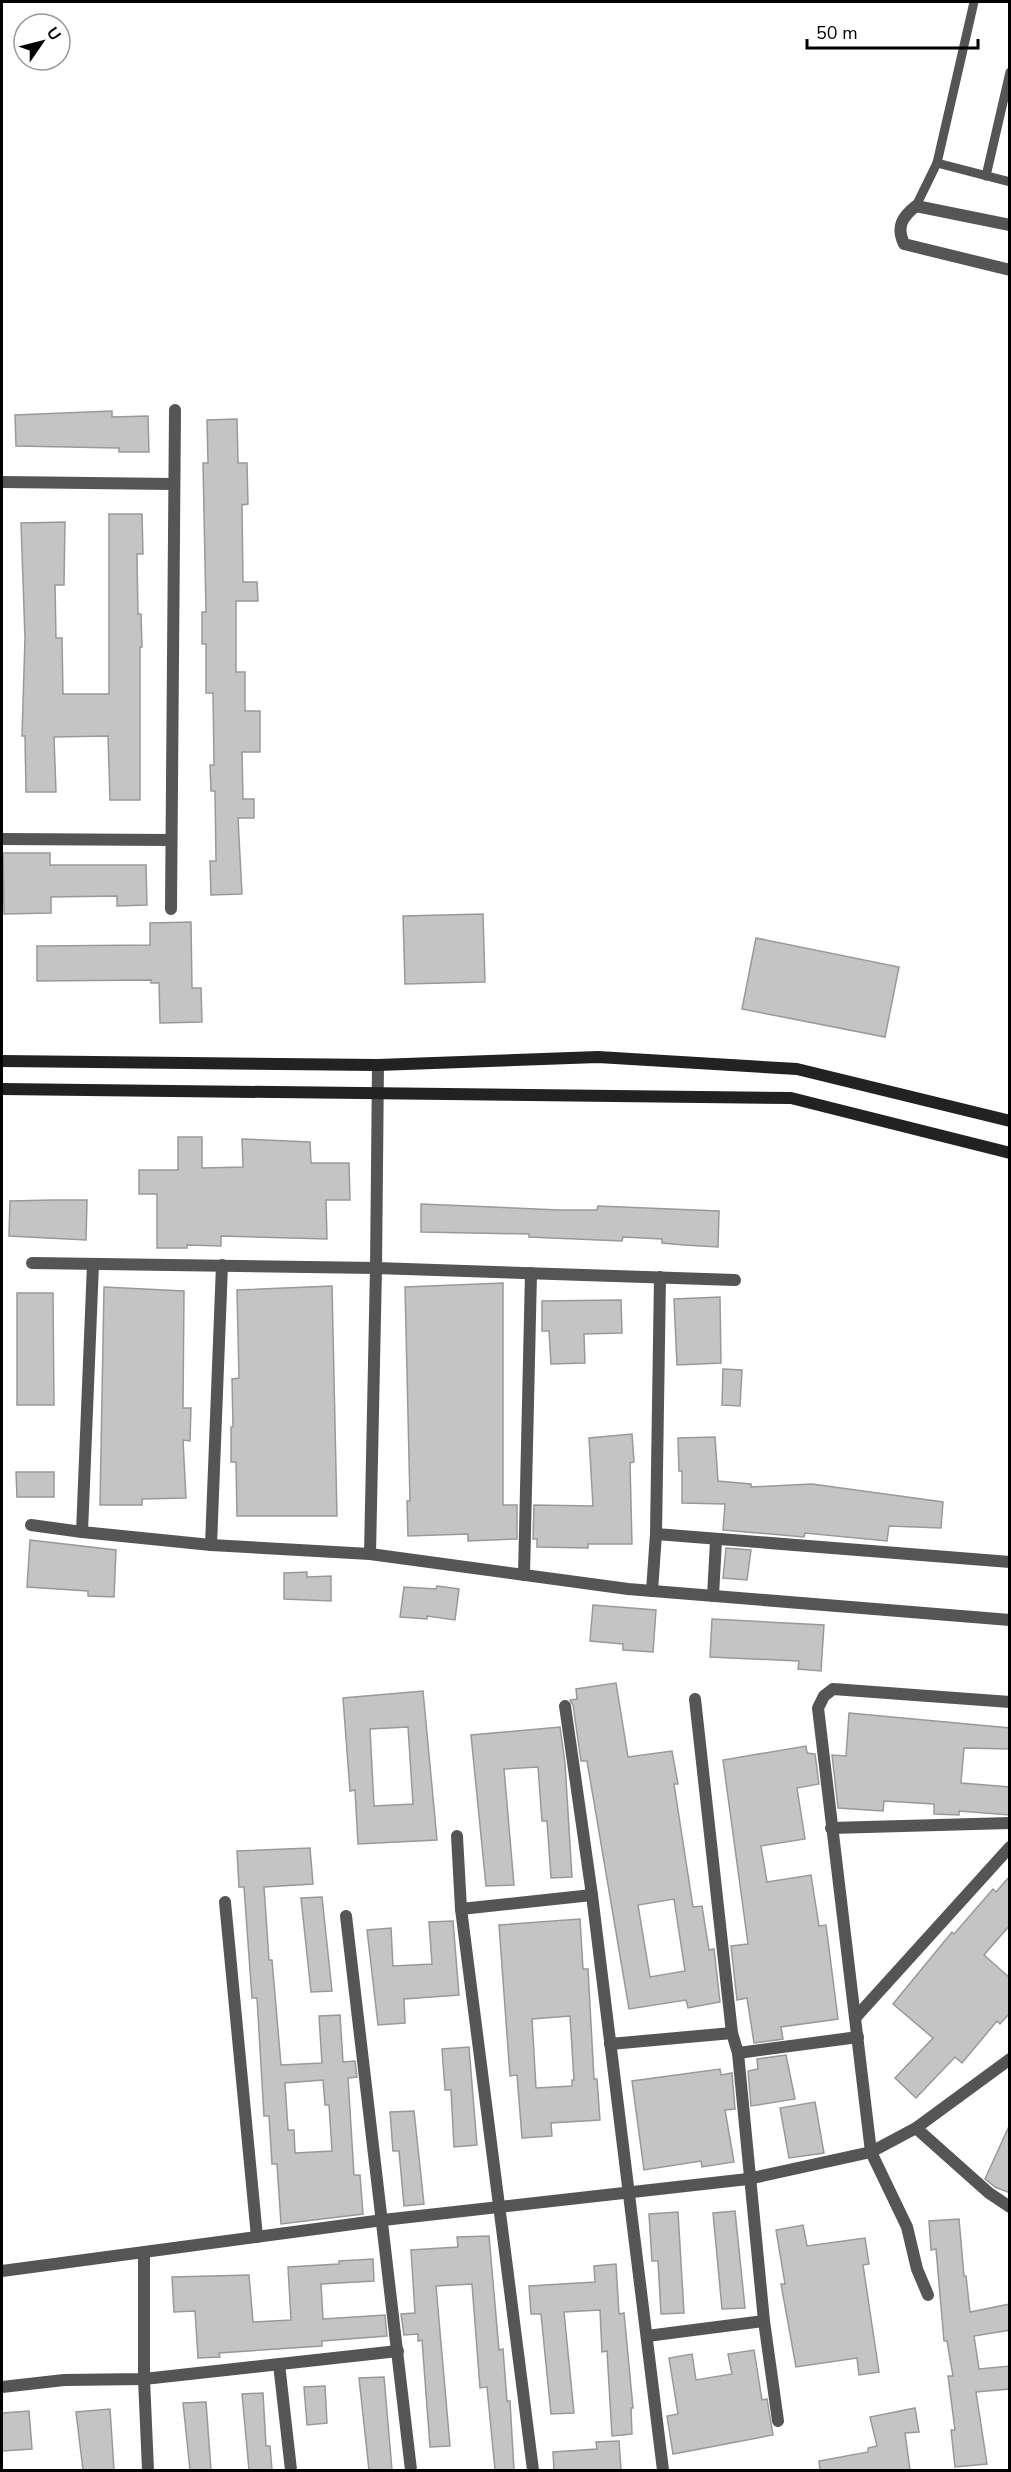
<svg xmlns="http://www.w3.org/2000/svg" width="1011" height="2472" viewBox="0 0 1011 2472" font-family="'Nunito Sans',sans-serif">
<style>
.building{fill:#c4c4c4;stroke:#999;stroke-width:1.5;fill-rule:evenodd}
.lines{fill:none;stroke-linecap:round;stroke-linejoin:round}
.lane{stroke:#555;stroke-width:9}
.street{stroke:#555;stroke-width:12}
.secondary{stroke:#222;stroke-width:12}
</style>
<rect width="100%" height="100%" fill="#fff"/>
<g class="building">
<polygon points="112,411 112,417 148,416 149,452 119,452 119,448 16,446 15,415"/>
<polygon points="237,419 238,463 247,463 248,504 242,505 243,582 257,582 258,601 236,601 236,672 245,672 245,711 260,711 260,752 242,752 243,799 254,799 254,818 238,818 242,894 211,895 210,861 216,861 215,791 211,791 210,765 214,765 213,693 206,693 206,644 202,644 202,612 206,612 203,463 208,463 207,420"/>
<polygon points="109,514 142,514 143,554 137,554 138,614 141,614 142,647 140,647 140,800 110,800 108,736 54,737 56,792 26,792 25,736 22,736 25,638 21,523 65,522 64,585 55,585 56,638 62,638 63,694 109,694"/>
<polygon points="3,853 50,853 50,865 146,865 147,905 117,906 117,896 51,897 51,913 4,914"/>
<polygon points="483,914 485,982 405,984 403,916"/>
<polygon points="191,922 192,988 201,988 202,1022 160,1023 159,983 151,983 151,980 37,981 37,946 150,945 150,923"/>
<polygon points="756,938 899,967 885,1037 742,1009"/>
<polygon points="178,1137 202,1137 202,1168 243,1167 242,1139 310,1142 311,1163 349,1163 350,1200 326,1200 327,1239 221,1236 221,1246 187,1245 187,1248 157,1248 157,1194 139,1194 139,1170 178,1170"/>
<polygon points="53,1200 87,1200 86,1240 9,1236 10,1201"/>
<polygon points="421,1204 559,1210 597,1210 598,1206 719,1211 718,1247 684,1245 662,1243 662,1239 623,1237 622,1241 529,1237 529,1234 421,1232"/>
<polygon points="503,1283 503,1505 517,1505 517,1539 468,1541 468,1534 408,1536 407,1501 410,1501 405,1287"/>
<polygon points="332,1286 337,1516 237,1516 236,1462 231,1462 231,1427 233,1427 232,1379 239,1378 237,1290"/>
<polygon points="104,1287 184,1291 183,1408 191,1408 190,1441 183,1440 186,1498 142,1499 142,1505 100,1505"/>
<polygon points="17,1293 53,1293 54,1405 17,1405"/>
<polygon points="720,1297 721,1363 677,1365 674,1299"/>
<polygon points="621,1300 622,1333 584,1334 585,1363 551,1364 549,1331 542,1331 542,1301"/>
<polygon points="723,1369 742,1370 740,1406 722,1405"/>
<polygon points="632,1434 634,1462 630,1463 632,1544 588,1544 588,1548 537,1547 537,1539 533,1539 534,1505 593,1506 589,1438"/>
<polygon points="715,1437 718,1481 751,1484 751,1487 812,1484 943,1502 941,1528 889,1526 887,1541 805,1533 804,1537 723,1530 725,1504 682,1503 682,1471 679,1471 678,1438"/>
<polygon points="16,1472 54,1472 54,1497 17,1497"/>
<polygon points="30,1540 116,1550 114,1597 88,1596 88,1591 27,1587"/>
<polygon points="726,1548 751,1550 747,1580 723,1578"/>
<polygon points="307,1572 307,1577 331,1576 331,1601 284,1599 284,1573"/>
<polygon points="437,1586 459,1589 455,1620 427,1616 427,1619 400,1617 404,1587 436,1589"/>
<polygon points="593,1605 656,1610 653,1652 623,1650 623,1644 590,1641"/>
<polygon points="712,1619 824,1625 821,1671 798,1669 799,1661 710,1657"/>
<path d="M 616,1683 L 628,1757 L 672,1751 L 678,1784 L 674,1784 L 693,1907 L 702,1906 L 709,1950 L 714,1949 L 720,2002 L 688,2008 L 686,2000 L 629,2009 L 587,1761 L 581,1761 L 573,1705 L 570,1700 L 577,1699 L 576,1689 ZM 674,1899 L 685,1971 L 650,1977 L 638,1905 Z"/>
<path d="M 423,1691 L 437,1840 L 358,1844 L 355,1790 L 350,1791 L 343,1698 ZM 408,1727 L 413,1804 L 374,1806 L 370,1729 Z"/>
<polygon points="849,1713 1010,1728 1010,1749 964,1748 961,1783 1010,1787 1010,1815 959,1811 959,1815 934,1814 934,1804 884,1801 883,1811 838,1808 832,1755 846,1756"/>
<polygon points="560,1727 565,1763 572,1877 551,1878 547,1821 542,1821 538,1767 504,1769 514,1885 486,1886 471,1735"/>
<polygon points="806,1746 807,1753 815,1754 819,1784 797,1788 805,1839 761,1846 767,1882 811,1875 819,1926 826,1925 838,2019 781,2027 783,2039 754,2043 747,1998 737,2000 731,1946 748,1944 723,1760"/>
<path d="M 310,1848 L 313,1884 L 264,1887 L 269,1960 L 272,1960 L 281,2065 L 322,2063 L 319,2016 L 340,2015 L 343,2062 L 355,2061 L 357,2077 L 348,2078 L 354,2175 L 360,2175 L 363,2214 L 281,2224 L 277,2164 L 272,2164 L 269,2116 L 264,2116 L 257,1998 L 252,1998 L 244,1887 L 239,1887 L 237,1851 ZM 323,2080 L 325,2105 L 329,2105 L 332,2151 L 295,2153 L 294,2130 L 288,2130 L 285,2083 Z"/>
<polygon points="1010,1876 1010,1925 984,1955 1010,1978 1010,2013 1000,2024 997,2021 962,2063 955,2057 916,2098 895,2078 933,2038 893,2004 952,1932 954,1934 993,1889 996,1892"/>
<polygon points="322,1897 332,1991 311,1992 301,1898"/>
<path d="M 580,1919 L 583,1969 L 588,1969 L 594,2079 L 597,2079 L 600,2120 L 551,2123 L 552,2136 L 522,2138 L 517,2075 L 510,2076 L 499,1925 ZM 570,2016 L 574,2080 L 572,2080 L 572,2086 L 536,2088 L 532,2019 Z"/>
<polygon points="453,1921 459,1995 404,1999 405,2023 378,2025 367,1930 391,1928 393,1966 432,1964 429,1922"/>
<polygon points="469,2047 477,2145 454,2147 451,2090 445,2090 442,2049"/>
<polygon points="786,2055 795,2099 751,2106 748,2071 758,2069 757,2059"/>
<polygon points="720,2069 721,2075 732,2073 735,2109 725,2110 734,2162 702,2167 701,2161 644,2170 632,2081"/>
<polygon points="815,2102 824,2153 789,2158 780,2108"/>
<polygon points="414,2111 424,2204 404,2206 399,2151 393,2151 390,2112"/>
<polygon points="1010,2124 1010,2193 995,2187 985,2179"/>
<polygon points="735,2211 745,2308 722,2309 713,2213"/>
<polygon points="678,2212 684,2313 661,2314 658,2261 652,2261 649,2214"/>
<polygon points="959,2219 964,2276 966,2276 970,2312 1010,2304 1010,2330 974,2336 979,2369 1010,2366 1010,2389 976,2392 987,2464 955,2467 951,2430 955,2430 948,2376 953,2376 947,2341 944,2341 936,2249 931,2250 929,2221"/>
<polygon points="803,2225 807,2246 865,2238 869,2264 863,2265 879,2372 859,2375 857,2358 796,2367 781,2284 785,2284 776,2230"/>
<polygon points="489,2236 499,2350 503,2349 507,2401 510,2401 514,2470 495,2470 487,2387 480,2388 472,2284 436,2286 450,2446 430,2447 422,2340 418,2341 418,2334 404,2335 401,2314 415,2313 411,2250 458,2247 457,2237"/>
<polygon points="373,2259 374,2281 321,2284 323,2319 385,2315 387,2336 322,2341 322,2346 219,2353 220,2357 198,2358 195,2311 174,2312 172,2277 249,2275 253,2322 291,2320 288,2267 339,2264 339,2261"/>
<polygon points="616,2264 619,2314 624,2313 633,2408 631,2408 632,2434 612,2436 607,2351 602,2352 600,2310 564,2312 574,2413 551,2414 541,2314 531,2314 529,2286 595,2282 594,2266"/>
<polygon points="754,2350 762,2400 767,2399 773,2435 673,2454 667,2416 678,2414 669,2358 692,2354 696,2380 732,2374 728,2354"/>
<polygon points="384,2377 392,2470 369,2470 359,2378"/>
<polygon points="325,2386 327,2423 307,2425 304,2387"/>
<polygon points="263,2393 266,2446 270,2446 272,2470 249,2470 242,2394"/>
<polygon points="206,2402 211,2470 190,2470 183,2403"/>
<polygon points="915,2408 919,2432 905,2433 910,2470 820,2470 819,2461 868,2452 868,2448 877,2446 870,2417"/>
<polygon points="110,2409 114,2470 83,2470 76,2412"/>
<polygon points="29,2411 32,2449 2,2451 2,2413"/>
<polygon points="619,2441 621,2470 554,2470 553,2452 597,2449 596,2442"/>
</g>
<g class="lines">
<g class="lane">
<polyline points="974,2 937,163 1010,182"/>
<polyline points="986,176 1010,72"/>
<polyline points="916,206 937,163"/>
</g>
<g class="street">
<path d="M 1010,225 L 916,206 C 902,217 896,227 904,244 L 1010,270"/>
<polyline points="2,482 174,484"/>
<polyline points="2,839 171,840"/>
<polyline points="171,909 175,410"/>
<polyline points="378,1065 376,1268 735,1280"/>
<polyline points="32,1263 376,1268 370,1554 628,1589 1010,1620"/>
<polyline points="93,1264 82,1532 211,1545 370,1554"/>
<polyline points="31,1525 82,1532"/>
<polyline points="656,1534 1010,1562"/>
<polyline points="211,1545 222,1265"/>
<polyline points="524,1575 531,1273"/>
<polyline points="652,1591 656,1534 660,1277"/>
<polyline points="713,1596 716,1541"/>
<polyline points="695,1699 732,2033 738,2053 764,2321 778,2421"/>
<polyline points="565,1706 592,1895 663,2470"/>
<polyline points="831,1828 1010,1823"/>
<polyline points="457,1836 461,1909 533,2470"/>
<polyline points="225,1902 257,2237"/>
<polyline points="461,1909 592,1895"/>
<polyline points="346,1916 411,2470"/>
<polyline points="856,2017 1010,1847"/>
<polyline points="610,2044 732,2033"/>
<polyline points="738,2053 858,2037"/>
<polyline points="916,2128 989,2193 1010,2207"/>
<polyline points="144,2253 144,2379 148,2470"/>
<polyline points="2,2271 383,2220 748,2179 871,2152 916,2128 1010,2059"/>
<polyline points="928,2295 917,2269 907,2227 871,2152 818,1708 824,1696 833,1689 1010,1702"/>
<polyline points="647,2336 764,2321"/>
<polyline points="279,2364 291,2470"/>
<polyline points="2,2387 64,2380 144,2379 398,2351"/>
</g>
<g class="secondary">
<polyline points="2,1061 378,1065 598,1057 797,1069 1010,1121"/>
<polyline points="2,1089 791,1098 1010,1153"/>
</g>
</g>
<rect width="1011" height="2472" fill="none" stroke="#000000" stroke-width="6"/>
<g transform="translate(42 42) rotate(55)"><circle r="28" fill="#ffffff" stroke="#999999" stroke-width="1.5"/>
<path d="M0-4.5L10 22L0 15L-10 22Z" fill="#000000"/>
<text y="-9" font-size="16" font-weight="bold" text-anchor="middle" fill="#000000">U</text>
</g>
<path d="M807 39v9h171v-9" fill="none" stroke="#000000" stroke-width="3"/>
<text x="816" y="39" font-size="18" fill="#000000" stroke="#ffffff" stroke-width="4.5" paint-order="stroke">50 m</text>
</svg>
